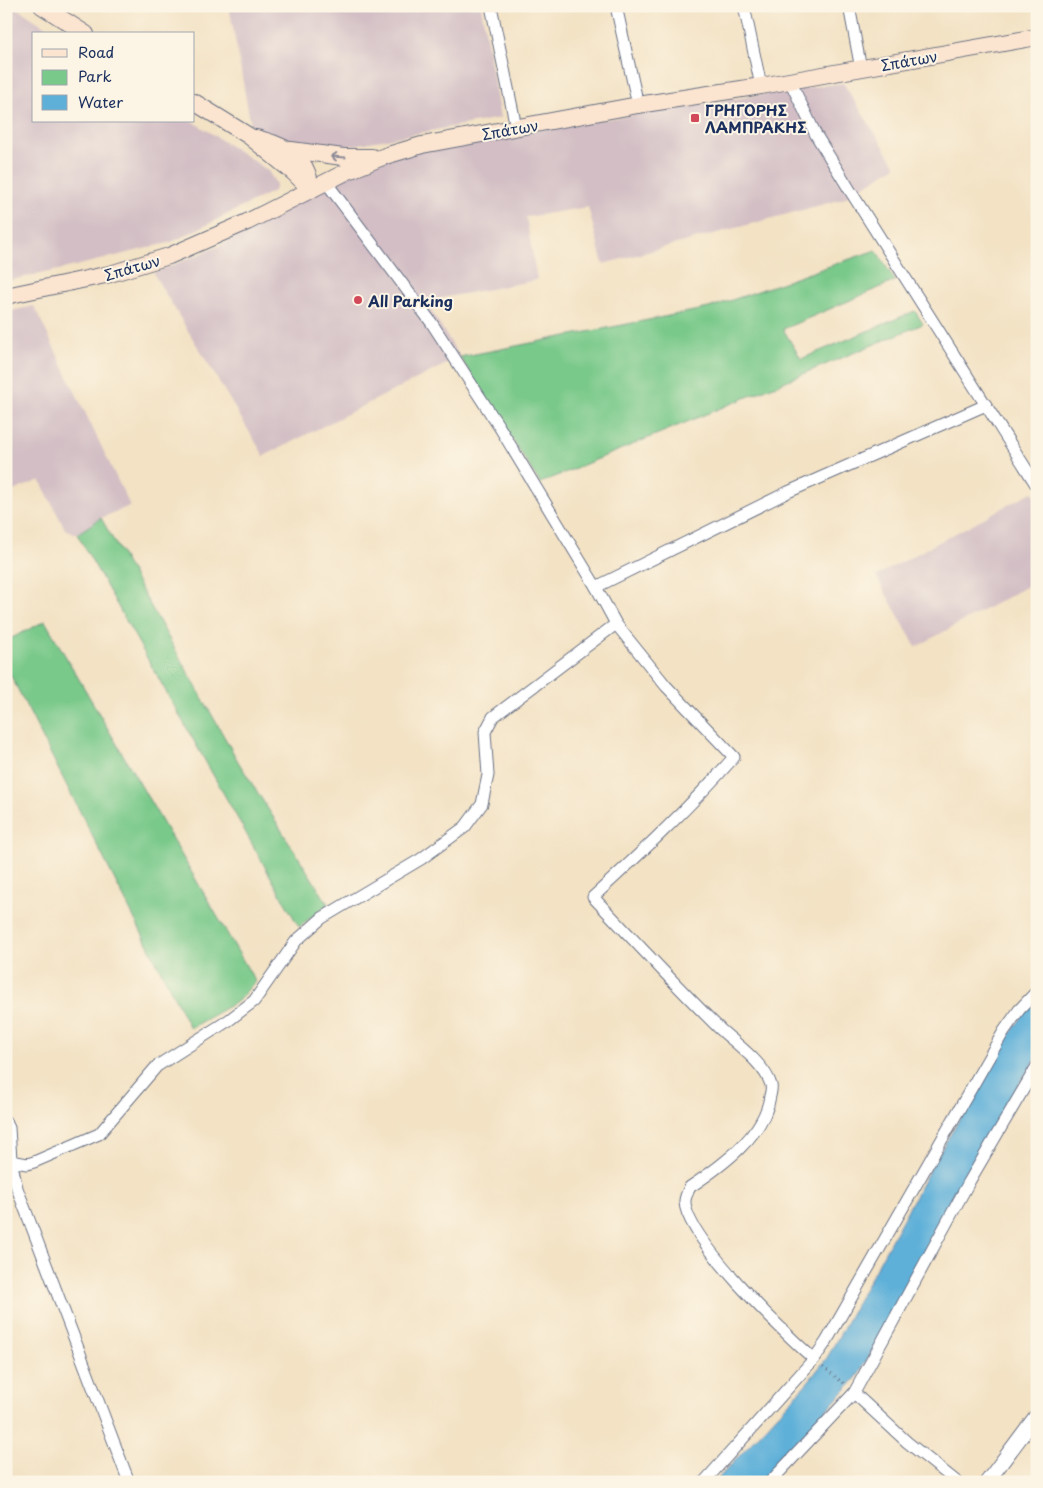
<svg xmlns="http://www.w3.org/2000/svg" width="1043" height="1488" viewBox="0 0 1043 1488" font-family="'Playpen Sans',sans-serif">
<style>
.industrial{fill:#d2bec4}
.green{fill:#79c98a;stroke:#4a7c74}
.water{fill:#5eb0d9;stroke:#3c709c}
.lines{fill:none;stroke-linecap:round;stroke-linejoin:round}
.minor-casing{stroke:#676e82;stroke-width:13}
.tertiary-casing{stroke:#676e82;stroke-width:16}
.secondary-casing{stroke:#676e82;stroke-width:18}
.path{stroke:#676e82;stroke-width:2.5;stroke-dasharray:1 4;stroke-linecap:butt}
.minor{stroke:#fff;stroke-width:11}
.tertiary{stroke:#fff;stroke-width:14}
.secondary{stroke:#fce5d0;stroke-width:16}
.oneway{stroke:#8c8a97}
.poi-dot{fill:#d1495b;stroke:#fcf5e5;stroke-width:2}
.labels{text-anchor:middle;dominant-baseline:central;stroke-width:4;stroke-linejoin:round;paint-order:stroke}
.street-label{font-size:15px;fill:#1b2f5e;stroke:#fcf5e5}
.poi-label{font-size:15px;font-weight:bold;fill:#1b2f5e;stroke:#fcf5e5;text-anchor:start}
</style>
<rect width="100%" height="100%" fill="#fcf5e5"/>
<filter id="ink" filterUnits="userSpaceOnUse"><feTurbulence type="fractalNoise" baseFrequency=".02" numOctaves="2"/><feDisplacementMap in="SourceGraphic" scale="10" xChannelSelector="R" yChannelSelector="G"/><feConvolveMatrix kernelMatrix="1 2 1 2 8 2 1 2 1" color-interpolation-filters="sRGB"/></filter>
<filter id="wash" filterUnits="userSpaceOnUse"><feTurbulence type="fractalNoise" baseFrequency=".0096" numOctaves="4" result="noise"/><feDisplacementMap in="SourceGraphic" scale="20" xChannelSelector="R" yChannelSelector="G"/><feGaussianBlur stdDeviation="1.12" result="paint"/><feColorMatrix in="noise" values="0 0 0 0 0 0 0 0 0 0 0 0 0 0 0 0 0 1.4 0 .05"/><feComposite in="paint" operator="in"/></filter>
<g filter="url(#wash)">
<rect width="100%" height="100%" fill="#f3e2c4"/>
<g class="industrial">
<polygon points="6,6 14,6 56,34 34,34 34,121 192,121 257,163 268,171 276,184 274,191 172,242 63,269 6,281"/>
<polygon points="229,6 481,6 500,118 327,150 301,146 251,126"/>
<polygon points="843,83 896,166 843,199 603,264 588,207 526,217 537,280 425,301 460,357 264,456 153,273 219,246 348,172 406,151 784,91"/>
<polygon points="34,306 130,506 101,518 77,534 65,529 40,480 6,494 6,312"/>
<polygon points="1032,492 1037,498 1037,581 916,647 876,576"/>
</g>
<g class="green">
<polygon points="876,250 895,281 783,329 801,359 915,311 923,324 540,483 460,357 709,308"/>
<polygon points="101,518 239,763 328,904 299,927 77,534"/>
<polygon points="45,621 255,981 238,1001 190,1028 6,666 6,641"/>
</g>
<polygon class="water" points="1037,1001 1037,1058 1021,1081 890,1321 856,1378 760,1482 715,1482 807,1383 827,1358 931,1167 1010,1034 1024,1014"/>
</g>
<g filter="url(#ink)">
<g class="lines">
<defs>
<g id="minor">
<polyline points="491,6 516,127"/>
<polyline points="616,6 638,105"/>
<polyline points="744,6 761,86"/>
<polyline points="849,6 861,69"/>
<polyline points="790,81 816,135 851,192 1037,486"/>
<polyline points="326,182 431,322 500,428 596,587 616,624"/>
<polyline points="596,587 788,492 986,405"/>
<polyline points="6,1122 9,1128 11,1160 17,1188 129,1482"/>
<path d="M 6,1160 L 27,1164 L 34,1162 L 99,1134 L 157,1066 L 229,1020 L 254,1001 L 296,941 L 322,918 L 421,859 L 465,827 L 482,804 L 488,775 L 485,732 L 493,717 L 616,624 L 666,686 L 734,757 C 690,807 642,852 593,897 C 635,941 676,986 720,1029 C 735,1043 765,1064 771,1085 C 772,1088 771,1092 770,1096 C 765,1135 720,1167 690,1187 C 688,1191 685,1197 685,1201 C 684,1236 786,1335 814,1359"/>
<polyline points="854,1393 907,1442 957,1482"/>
<polyline points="704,1482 814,1359 826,1342 1004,1031 1019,1010 1037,991"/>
<polyline points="770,1482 854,1393 969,1182 1037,1066"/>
</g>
<polyline id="tertiary" points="987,1482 1037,1415"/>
<g id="secondary">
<polyline points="42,6 86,34"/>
<polyline points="194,102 249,136 293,172 311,190"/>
<path d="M 256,138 C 287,147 307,154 311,189"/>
<polyline points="291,150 343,157 372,157"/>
<polyline points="6,296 110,274 169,256 247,222 346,172 385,156 422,145 638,105 761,86 1037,37"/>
</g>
</defs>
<use href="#minor" class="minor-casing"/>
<use href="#tertiary" class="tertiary-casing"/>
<use href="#secondary" class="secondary-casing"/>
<polyline class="path" points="823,1367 846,1385"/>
<use href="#minor" class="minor"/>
<use href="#tertiary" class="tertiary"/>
<use href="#secondary" class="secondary"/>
</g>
<defs><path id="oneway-shaft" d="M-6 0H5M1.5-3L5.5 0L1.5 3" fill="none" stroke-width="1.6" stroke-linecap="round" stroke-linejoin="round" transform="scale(1.25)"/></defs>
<use class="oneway" href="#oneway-shaft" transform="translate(338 157) rotate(-176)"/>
</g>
<g class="poi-dot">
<rect x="690" y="113" width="10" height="10" rx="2.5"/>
<circle cx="358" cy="300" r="5"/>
</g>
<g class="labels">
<g class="street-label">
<text transform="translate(909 60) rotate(-10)">Σπάτων</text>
<text transform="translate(510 129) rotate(-10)">Σπάτων</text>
<text transform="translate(132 267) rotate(-16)">Σπάτων</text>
</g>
<g class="poi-label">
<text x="705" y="109">ΓΡΗΓΟΡΗΣ<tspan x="705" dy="17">ΛΑΜΠΡΑΚΗΣ</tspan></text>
<text x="368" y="300">All Parking</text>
</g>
</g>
<rect width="1043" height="1488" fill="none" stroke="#fcf5e5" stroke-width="25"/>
<rect x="32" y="32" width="162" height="90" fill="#fcf5e5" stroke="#a2a6af"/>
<rect x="42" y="49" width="25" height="8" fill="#fce5d0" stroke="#a2a6af"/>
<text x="78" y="58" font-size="15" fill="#1b2f5e">Road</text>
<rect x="42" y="70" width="25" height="15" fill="#79c98a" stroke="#a2a6af"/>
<text x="78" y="82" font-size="15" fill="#1b2f5e">Park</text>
<rect x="42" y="95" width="25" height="15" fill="#5eb0d9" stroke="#a2a6af"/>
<text x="78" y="108" font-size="15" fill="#1b2f5e">Water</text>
</svg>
